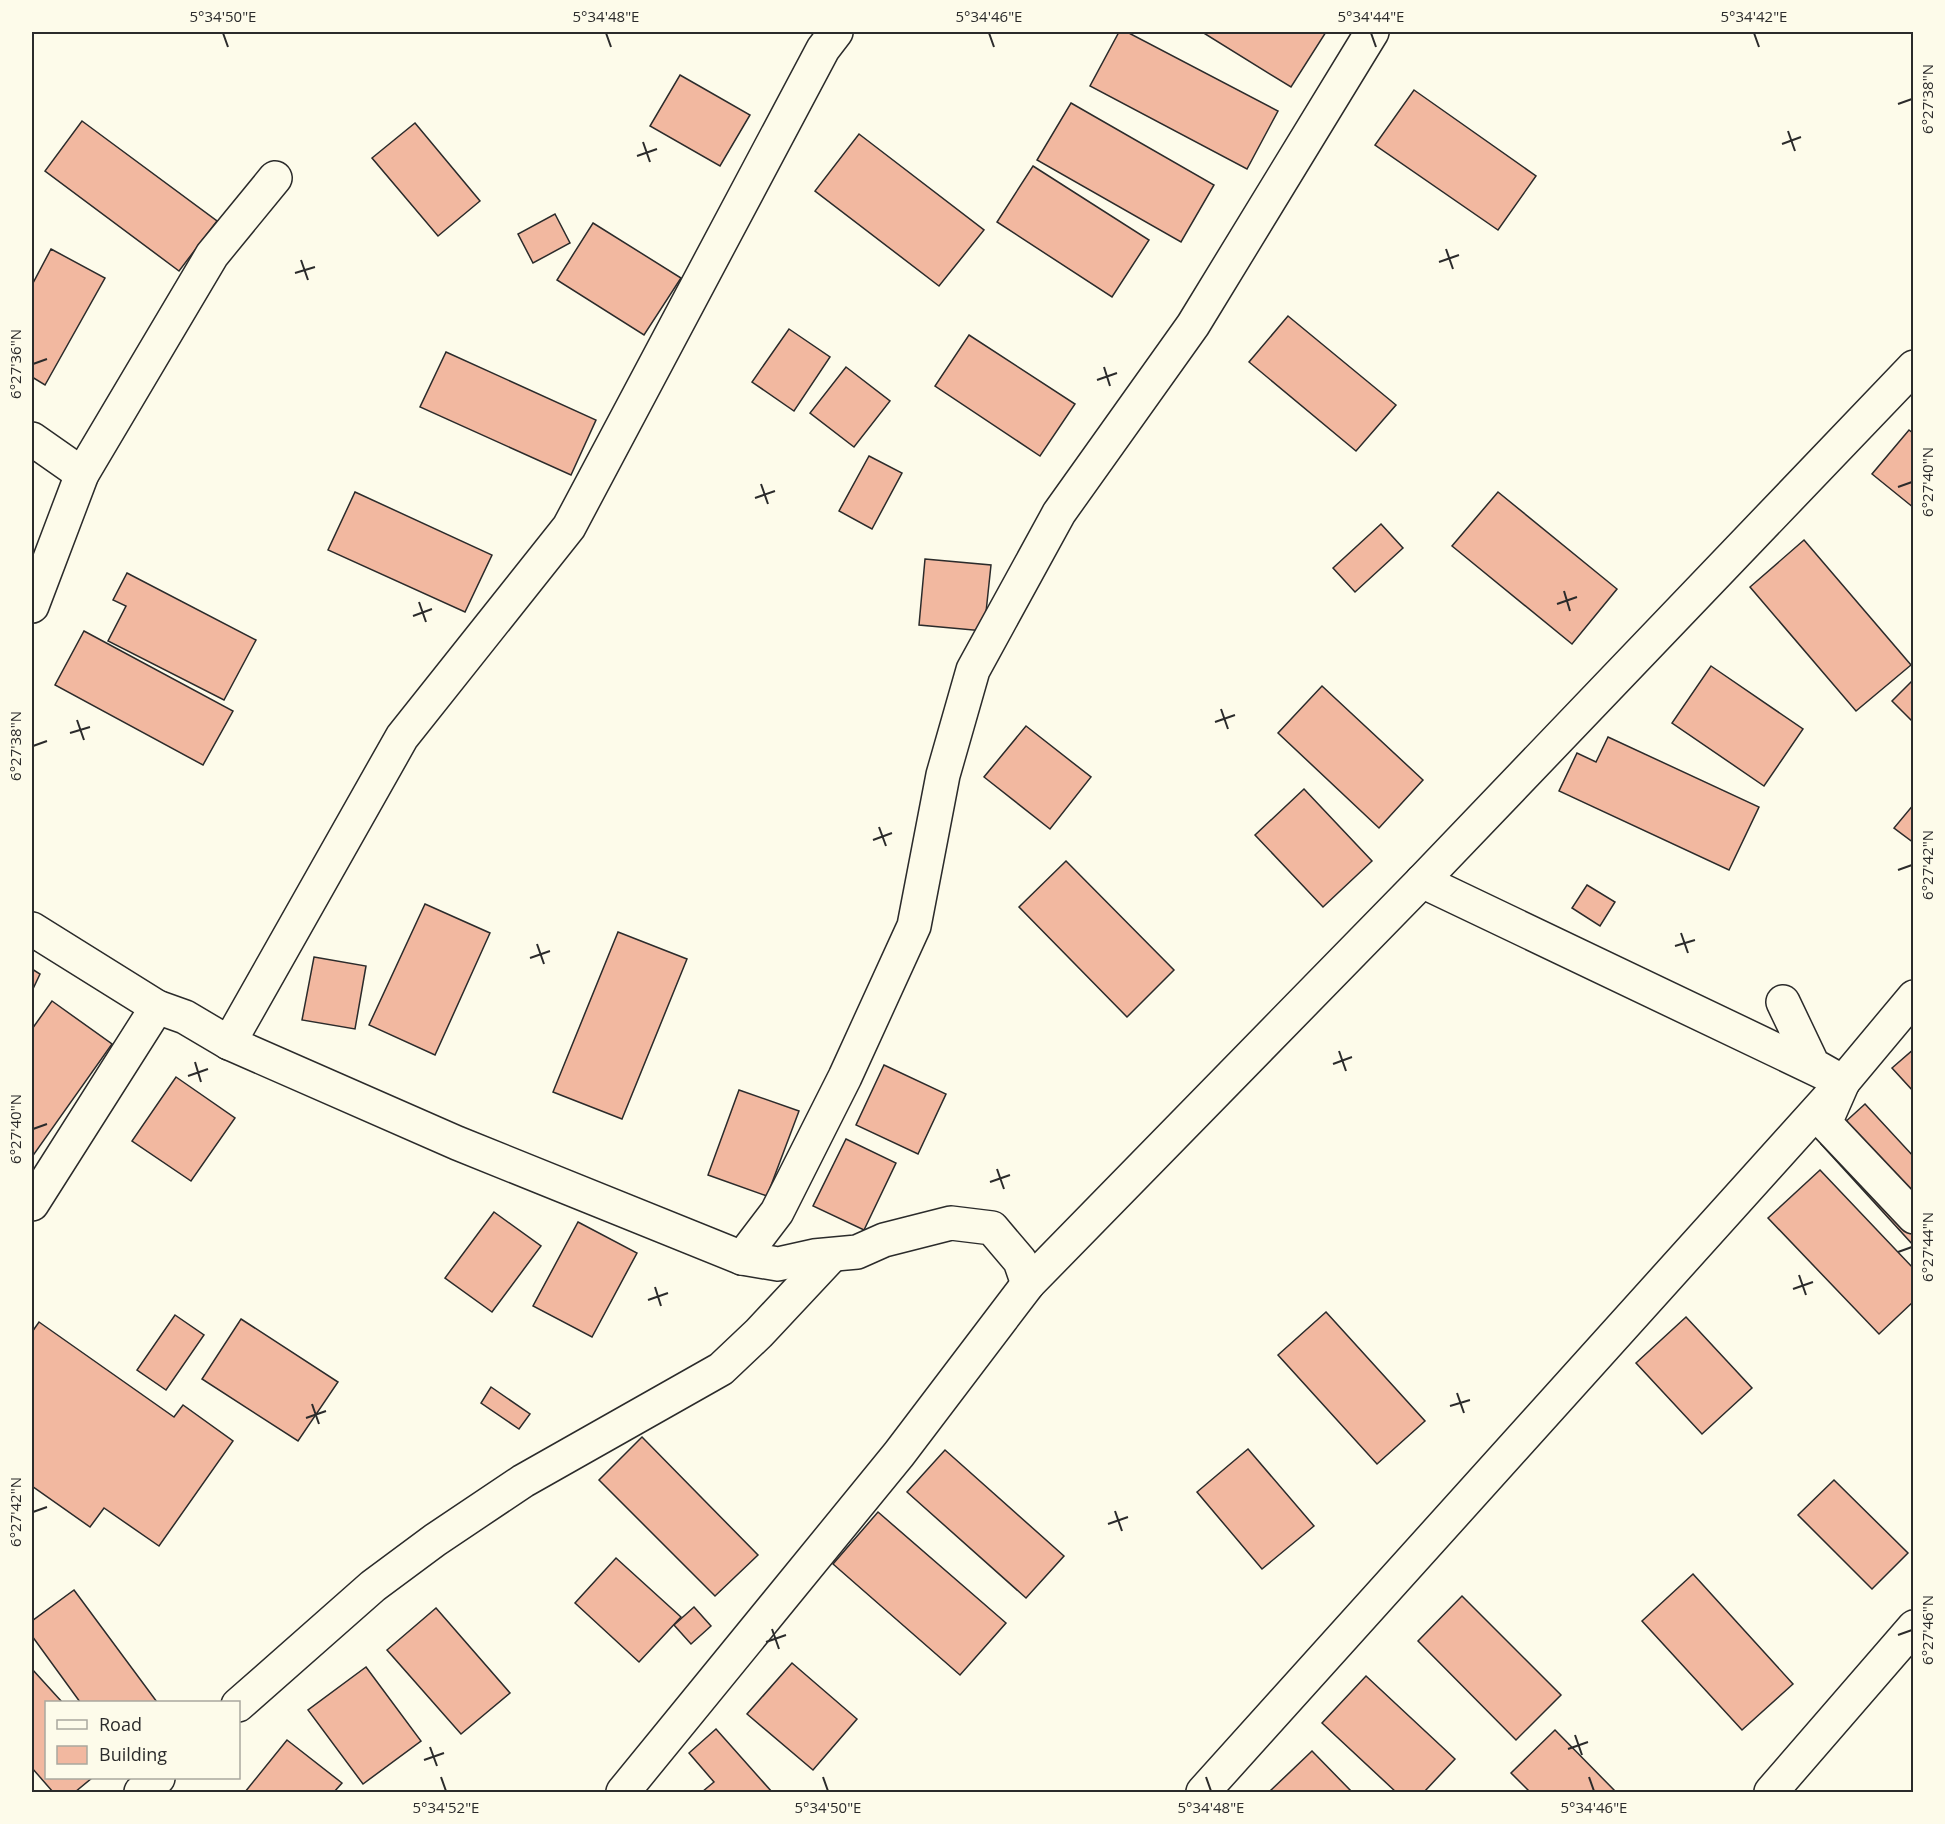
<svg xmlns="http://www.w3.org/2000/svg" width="1945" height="1824" viewBox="0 0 1945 1824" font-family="'Open Sans',sans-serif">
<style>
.building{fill:#f2b8a0;stroke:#2b2b2b;stroke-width:1.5}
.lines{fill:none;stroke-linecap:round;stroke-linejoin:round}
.minor-casing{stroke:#2b2b2b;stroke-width:36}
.minor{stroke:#fdfbea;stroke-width:33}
.ticks{fill:none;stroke:#2b2b2b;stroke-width:2}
.neatline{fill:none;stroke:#2b2b2b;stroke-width:2}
.ticks-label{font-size:15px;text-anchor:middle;fill:#2b2b2b}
</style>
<rect width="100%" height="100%" fill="#fdfbea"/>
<g class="building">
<polygon points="1119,32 1127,32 1278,111 1247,169 1090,86"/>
<polygon points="1202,32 1326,32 1291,87"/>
<polygon points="680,75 750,115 720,166 650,126"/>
<polygon points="1414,90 1536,176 1498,230 1375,145"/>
<polygon points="1071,103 1214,185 1181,242 1037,160"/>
<polygon points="82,121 217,221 179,271 45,171"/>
<polygon points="415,123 480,201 438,236 372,158"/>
<polygon points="859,134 984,230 939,286 815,191"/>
<polygon points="1033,166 1149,240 1112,297 997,222"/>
<polygon points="555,214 570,243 533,263 518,234"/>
<polygon points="593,223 681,278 644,335 557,280"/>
<polygon points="51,249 105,278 45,385 32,377 32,285"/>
<polygon points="1288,316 1396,405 1356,451 1249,362"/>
<polygon points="789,329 830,357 794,411 752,382"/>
<polygon points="969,335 1075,404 1040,456 935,386"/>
<polygon points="446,352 596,420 571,475 420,407"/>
<polygon points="846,367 890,401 854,447 810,413"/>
<polygon points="1909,430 1914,434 1914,508 1872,474"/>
<polygon points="869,456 902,473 872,529 839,511"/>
<polygon points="355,492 492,555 465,612 328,550"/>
<polygon points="1498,492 1617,589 1572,644 1452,546"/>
<polygon points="1381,524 1403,548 1355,592 1333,568"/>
<polygon points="1804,540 1911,665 1856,711 1750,587"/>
<polygon points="925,559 991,565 984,631 919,625"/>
<polygon points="127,573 256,640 224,700 108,641 126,606 113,600"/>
<polygon points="84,631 233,711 203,765 55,685"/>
<polygon points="1711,666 1803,729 1764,786 1672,723"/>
<polygon points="1914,679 1914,723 1892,701"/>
<polygon points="1322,686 1423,780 1379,828 1278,733"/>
<polygon points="1026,726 1091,777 1050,829 984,777"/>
<polygon points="1608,737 1759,807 1729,870 1559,791 1577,753 1596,762"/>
<polygon points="1304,789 1372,861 1323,907 1255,835"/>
<polygon points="1914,804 1914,843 1894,828"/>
<polygon points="1066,861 1174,970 1127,1017 1019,907"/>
<polygon points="1587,885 1615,902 1600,926 1572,908"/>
<polygon points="425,904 490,933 435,1055 369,1025"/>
<polygon points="618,932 687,959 622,1119 553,1092"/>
<polygon points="314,957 366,966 355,1029 302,1020"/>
<polygon points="32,969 40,974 32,991"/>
<polygon points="52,1001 112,1044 32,1157 32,1029"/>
<polygon points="1914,1049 1914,1092 1892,1068"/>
<polygon points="884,1065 946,1094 918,1154 856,1125"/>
<polygon points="176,1077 235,1118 191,1181 132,1141"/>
<polygon points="739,1090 799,1111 767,1196 708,1175"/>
<polygon points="1865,1104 1914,1157 1914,1246 1821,1144"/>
<polygon points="846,1139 896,1163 864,1230 813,1206"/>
<polygon points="1820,1170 1914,1269 1914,1301 1879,1334 1768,1218"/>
<polygon points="494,1212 541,1246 492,1312 445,1278"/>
<polygon points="578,1222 637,1253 592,1337 533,1306"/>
<polygon points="1326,1312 1425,1421 1377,1464 1278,1355"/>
<polygon points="175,1315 204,1335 166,1390 137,1370"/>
<polygon points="1686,1317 1752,1388 1702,1434 1636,1363"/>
<polygon points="241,1319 338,1382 298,1441 202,1379"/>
<polygon points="39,1322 174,1417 183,1405 233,1441 159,1546 104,1508 90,1527 32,1486 32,1332"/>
<polygon points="491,1387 530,1414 519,1429 481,1403"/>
<polygon points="642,1437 758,1555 715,1596 599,1480"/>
<polygon points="1248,1449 1314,1526 1262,1569 1197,1492"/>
<polygon points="945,1450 1064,1556 1026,1598 907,1492"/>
<polygon points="1834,1480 1908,1553 1872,1589 1798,1515"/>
<polygon points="878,1512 1006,1623 960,1675 833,1564"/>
<polygon points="616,1558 681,1617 639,1662 575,1603"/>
<polygon points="1693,1574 1793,1684 1742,1730 1642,1621"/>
<polygon points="74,1590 157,1702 80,1702 32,1636 32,1621"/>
<polygon points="1462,1596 1561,1695 1516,1740 1418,1641"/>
<polygon points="694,1607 711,1626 691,1644 674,1625"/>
<polygon points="436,1608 510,1693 461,1734 387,1650"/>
<polygon points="792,1663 857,1719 813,1770 747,1714"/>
<polygon points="366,1667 421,1741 363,1784 308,1710"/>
<polygon points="32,1669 62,1702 46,1702 46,1778 92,1778 75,1792 53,1792 32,1768"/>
<polygon points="1366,1676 1455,1759 1424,1792 1396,1792 1322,1723"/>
<polygon points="716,1729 772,1792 702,1792 714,1782 689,1753"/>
<polygon points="1555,1730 1616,1792 1530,1792 1511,1773"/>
<polygon points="287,1740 342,1783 334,1792 245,1792"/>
<polygon points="1312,1751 1352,1792 1269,1792"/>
</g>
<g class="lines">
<defs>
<g id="minor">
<polyline points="32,439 82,474"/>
<polyline points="32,606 82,474 212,255 275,178"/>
<polyline points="1422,881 1843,1082"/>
<polyline points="32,929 157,1007 185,1017 229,1043 457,1143 742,1258 778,1264 814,1256 857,1252 884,1240 951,1223 992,1228 1020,1261 1028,1284"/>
<polyline points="1783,1002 1813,1065 1843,1082 1825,1123 1914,1217"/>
<polyline points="229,1043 402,737 569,527 823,49 836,32"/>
<polyline points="32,1204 157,1007"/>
<polyline points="742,1258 777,1212 845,1077 914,926 943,775 973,670 1059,513 1193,325 1372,32"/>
<polyline points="238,1705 373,1586 435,1540 523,1481 721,1369 759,1333 832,1255"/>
<polyline points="141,1792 158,1778"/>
<polyline points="623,1792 899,1454 1028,1284 1422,881 1914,367"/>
<polyline points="1203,1792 1843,1082 1914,997"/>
<polyline points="1771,1792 1914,1627"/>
</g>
</defs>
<use href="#minor" class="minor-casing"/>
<use href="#minor" class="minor"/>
</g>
<path class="ticks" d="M 223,33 L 228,47M 606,33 L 611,47M 989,33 L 994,47M 1371,33 L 1376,47M 1754,33 L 1759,47M 1898,104 L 1912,99M 1788,131 L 1795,151M 643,142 L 650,162M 1782,144 L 1801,137M 637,156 L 657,149M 1446,249 L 1453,269M 301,260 L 308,280M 1439,262 L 1459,255M 295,273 L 315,267M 33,364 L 47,359M 1104,367 L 1110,386M 1097,380 L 1117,373M 761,484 L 768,504M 1898,487 L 1912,482M 755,498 L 775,491M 1564,591 L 1570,611M 419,602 L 426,622M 1557,604 L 1577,597M 413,616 L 432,609M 1221,709 L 1228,729M 77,720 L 84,740M 1215,722 L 1235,715M 70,733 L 90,727M 33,746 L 47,741M 879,827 L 886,846M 873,840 L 892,833M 1898,870 L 1912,865M 1681,933 L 1688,953M 537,944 L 544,964M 1675,946 L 1695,940M 530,958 L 550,951M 1339,1051 L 1346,1071M 195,1062 L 201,1082M 1333,1064 L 1352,1057M 188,1076 L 208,1069M 33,1129 L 47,1124M 997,1169 L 1004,1189M 990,1182 L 1010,1175M 1898,1252 L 1912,1247M 1799,1275 L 1806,1295M 655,1287 L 661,1306M 1793,1289 L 1813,1282M 648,1300 L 668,1293M 1457,1393 L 1464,1413M 312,1404 L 319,1424M 1450,1406 L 1470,1400M 306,1418 L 326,1411M 1115,1511 L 1122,1531M 33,1512 L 47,1507M 1108,1524 L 1128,1517M 772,1629 L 779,1649M 1898,1635 L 1912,1630M 766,1642 L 786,1635M 1575,1735 L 1582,1755M 430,1747 L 437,1766M 1568,1749 L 1588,1742M 424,1760 L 444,1753M 441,1777 L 446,1791M 823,1777 L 828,1791M 1206,1777 L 1211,1791M 1589,1777 L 1594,1791"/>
<rect width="1945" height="1824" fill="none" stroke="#fdfbea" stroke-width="66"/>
<rect x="45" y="1701" width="195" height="78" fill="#fdfbea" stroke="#a9a89e" stroke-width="1.5"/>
<rect x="57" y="1720" width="30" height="9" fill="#fdfbea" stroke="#a9a89e" stroke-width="1.5"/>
<text x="99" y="1731" font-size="18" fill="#2b2b2b">Road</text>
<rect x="57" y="1746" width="30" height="18" fill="#f2b8a0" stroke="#a9a89e" stroke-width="1.5"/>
<text x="99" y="1761" font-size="18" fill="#2b2b2b">Building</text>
<rect x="33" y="33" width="1879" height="1758" class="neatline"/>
<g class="ticks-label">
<text x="223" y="22">5°34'50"E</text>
<text x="606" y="22">5°34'48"E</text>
<text x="989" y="22">5°34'46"E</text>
<text x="1371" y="22">5°34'44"E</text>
<text x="1754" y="22">5°34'42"E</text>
<text transform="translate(1928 99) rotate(-90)" y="5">6°27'38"N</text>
<text transform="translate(16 364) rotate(-90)" y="5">6°27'36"N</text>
<text transform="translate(1928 482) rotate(-90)" y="5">6°27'40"N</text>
<text transform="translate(16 746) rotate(-90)" y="5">6°27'38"N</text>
<text transform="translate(1928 865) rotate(-90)" y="5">6°27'42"N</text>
<text transform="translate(16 1129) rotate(-90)" y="5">6°27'40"N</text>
<text transform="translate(1928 1247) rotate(-90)" y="5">6°27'44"N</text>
<text transform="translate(16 1512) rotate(-90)" y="5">6°27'42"N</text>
<text transform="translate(1928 1630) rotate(-90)" y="5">6°27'46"N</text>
<text x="446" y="1813">5°34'52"E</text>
<text x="828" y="1813">5°34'50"E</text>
<text x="1211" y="1813">5°34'48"E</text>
<text x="1594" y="1813">5°34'46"E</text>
</g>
</svg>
